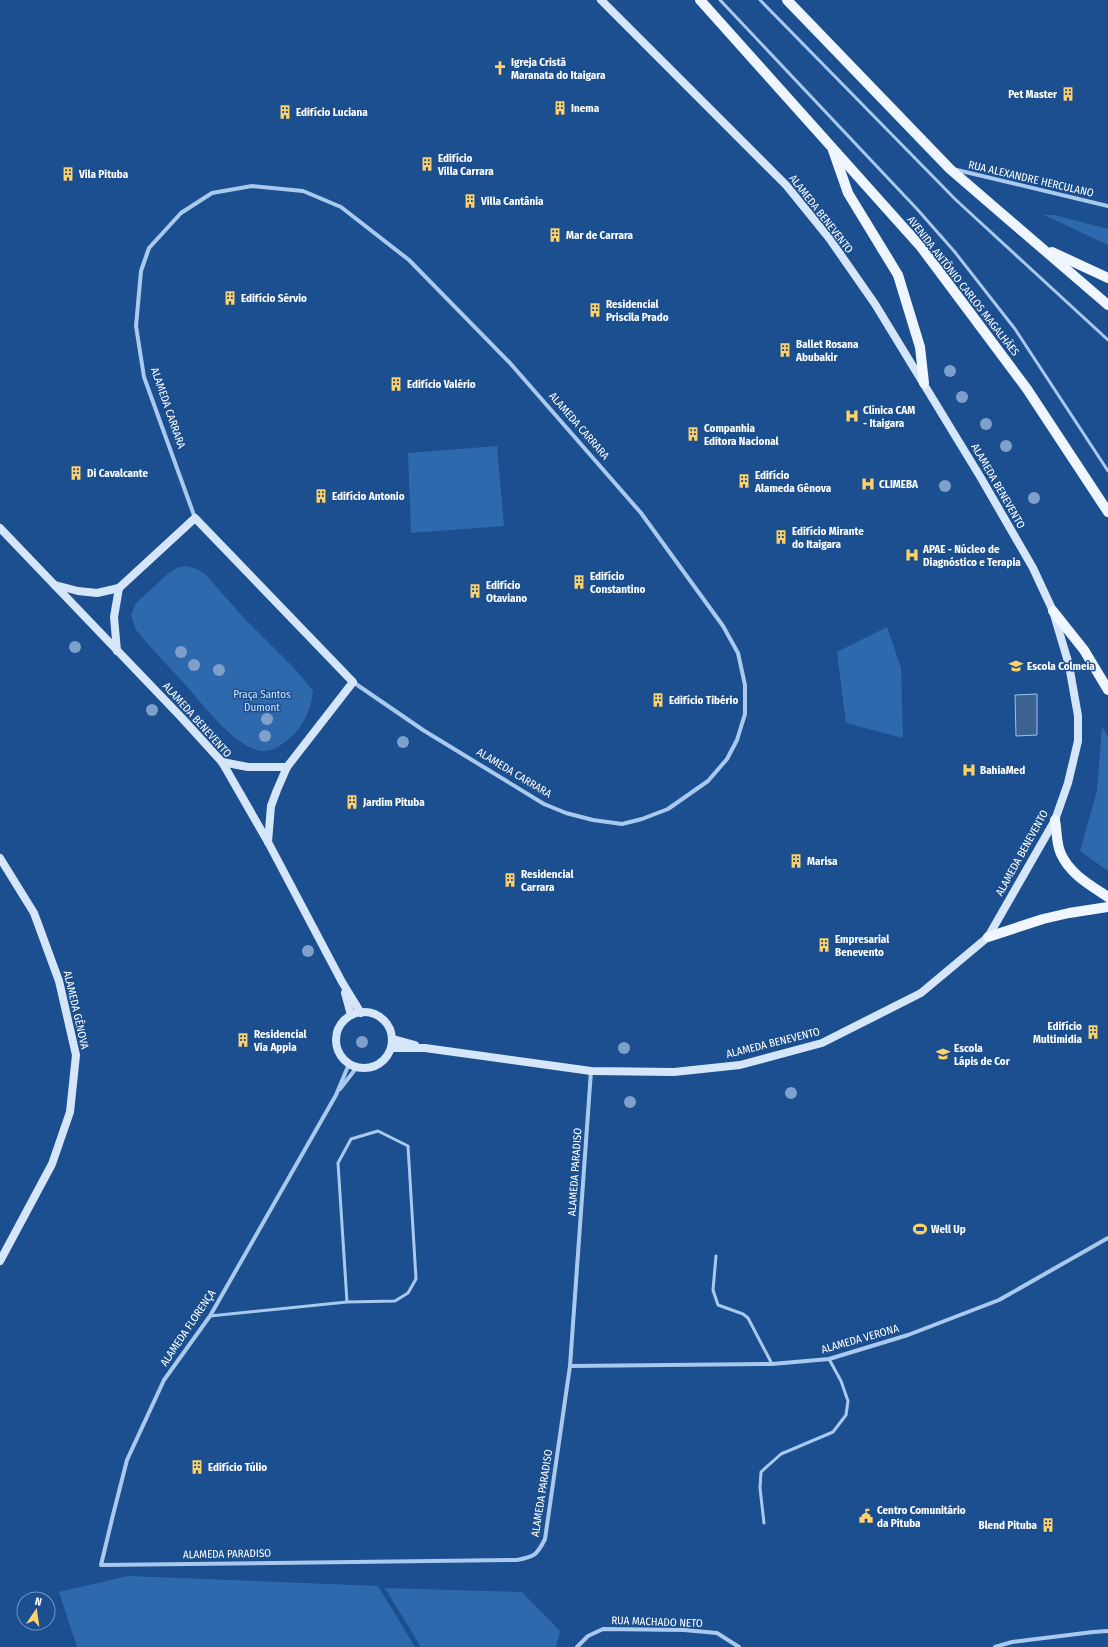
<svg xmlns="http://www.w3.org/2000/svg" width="1108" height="1647" viewBox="0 0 1108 1647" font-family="'Fira Sans Condensed',sans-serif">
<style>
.green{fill:#2e69ad}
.water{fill:#3c6290;stroke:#9cc4f0}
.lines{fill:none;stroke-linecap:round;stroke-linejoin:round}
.lane{stroke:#a9c9ee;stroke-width:3}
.street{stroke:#a9c9ee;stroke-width:4}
.secondary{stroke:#d6e6fa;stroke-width:8}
.primary{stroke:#f0f6ff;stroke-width:10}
.tree{fill:#7ea0ca}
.labels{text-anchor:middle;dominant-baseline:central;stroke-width:3;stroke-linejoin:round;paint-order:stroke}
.poi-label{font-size:11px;font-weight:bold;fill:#fff;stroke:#1b4f8f;text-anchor:start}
.street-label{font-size:11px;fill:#fff;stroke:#1b4f8f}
.park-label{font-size:11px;fill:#cfe3fa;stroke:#1b4f8f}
</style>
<rect width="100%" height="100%" fill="#1b4f8f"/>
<g class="green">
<polygon points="1044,215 1054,215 1108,229 1108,245"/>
<polygon points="497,446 504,526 411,533 408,453"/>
<path d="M 187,566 L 197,569 L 206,575 L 242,616 L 296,670 L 313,691 C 311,710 303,727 289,739 C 281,745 272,752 262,751 C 236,749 200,701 183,682 C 167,665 151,648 136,630 L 131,615 L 136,603 L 169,573 L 179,567 Z"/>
<polygon points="887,627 901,668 903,738 846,723 837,652"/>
<polygon points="1102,726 1108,737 1108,871 1080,851 1097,791"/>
<polygon points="128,1576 378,1586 415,1647 77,1647 59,1592"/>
<polygon points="385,1588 522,1592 560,1631 556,1647 421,1647"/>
</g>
<polygon class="water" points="1037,694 1037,735 1016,736 1015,695"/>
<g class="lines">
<g class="lane">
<polyline points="720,0 917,209 954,251 1015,329 1108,471"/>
<polyline points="760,0 956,200 1108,340"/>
<polyline points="716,1256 713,1290 718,1305 743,1314 748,1318 772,1364"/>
<polyline points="210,1316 347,1302 395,1301 408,1293 416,1279 408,1146 378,1131 351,1139 338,1163 347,1302"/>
<polyline points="764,1523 760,1488 761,1472 781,1454 833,1432 846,1415 848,1401 841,1381 829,1359"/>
</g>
<g class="street">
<polyline points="957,170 1108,206"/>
<polyline points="195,518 144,377 136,326 141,271 149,248 181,213 212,193 252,186 303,191 341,207 409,260 510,363 641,513 723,626 738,653 745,685 745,714 737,740 727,759 708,781 668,809 642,819 622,824 593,820 566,813 544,804 423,730 353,682"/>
<path d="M 349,1064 L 336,1095 L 210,1316 L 164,1380 L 127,1460 L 113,1515 L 101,1565 L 517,1560 C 534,1557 537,1555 545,1539 L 570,1366 L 591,1071"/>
<polyline points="340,1089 357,1067"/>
<polyline points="570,1366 772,1364 829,1359 908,1335 999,1300 1108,1238"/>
<polyline points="577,1647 588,1636 603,1629 684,1630 717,1633 739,1647"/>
<polyline points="995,1647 1012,1642 1093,1632 1108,1631"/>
</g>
<g class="secondary">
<polyline points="0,528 181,717 222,762 268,842 342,982 361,1013"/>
<polyline points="55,585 78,591 97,593 119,588 195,518 353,682 287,767 277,790 271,806 268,842"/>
<polyline points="117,651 114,617 119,588"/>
<polyline points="222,762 248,767 287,767"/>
<polyline points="0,858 34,913 59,981 76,1055 70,1112 52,1164 0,1261"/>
<polyline points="345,993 351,1015"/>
<circle cx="364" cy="1040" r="28"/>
<polyline points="393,1039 415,1045"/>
<polyline points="391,1048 425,1048 591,1071 674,1072 740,1065 822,1043 921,993 988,937 1055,820 1068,783 1078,741 1078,716 1069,665 1053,611 1033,568 981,478 875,304 829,238 786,185 601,0"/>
</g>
<g class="primary">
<polyline points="700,0 921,247 1027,389 1108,512"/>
<polyline points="787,0 950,169 1108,305"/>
<polyline points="833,150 848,193 898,275 920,347 924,383"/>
<polyline points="1052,252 1108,278"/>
<polyline points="1053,611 1084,650 1108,690"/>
<path d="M 1055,820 C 1057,830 1056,844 1061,854 C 1070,874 1090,885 1108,897"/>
<polyline points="988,937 1043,919 1069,913 1108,907"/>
</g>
</g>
<g class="tree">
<circle cx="950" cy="371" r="6"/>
<circle cx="962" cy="397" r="6"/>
<circle cx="986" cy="424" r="6"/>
<circle cx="1006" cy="446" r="6"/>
<circle cx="945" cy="486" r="6"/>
<circle cx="1034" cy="498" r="6"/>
<circle cx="75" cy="647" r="6"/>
<circle cx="181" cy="652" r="6"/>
<circle cx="194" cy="665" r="6"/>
<circle cx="219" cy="670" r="6"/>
<circle cx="152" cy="710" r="6"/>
<circle cx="267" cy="719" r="6"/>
<circle cx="265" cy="736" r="6"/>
<circle cx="403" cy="742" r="6"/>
<circle cx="308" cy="951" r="6"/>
<circle cx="362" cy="1042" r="6"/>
<circle cx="624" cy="1048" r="6"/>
<circle cx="791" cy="1093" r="6"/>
<circle cx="630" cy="1102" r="6"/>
</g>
<defs>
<symbol id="church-bare" viewBox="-9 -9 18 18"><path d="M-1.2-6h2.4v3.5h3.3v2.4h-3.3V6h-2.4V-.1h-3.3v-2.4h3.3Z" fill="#ffd166" stroke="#1b4f8f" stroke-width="2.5" paint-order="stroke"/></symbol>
<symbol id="building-bare" viewBox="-9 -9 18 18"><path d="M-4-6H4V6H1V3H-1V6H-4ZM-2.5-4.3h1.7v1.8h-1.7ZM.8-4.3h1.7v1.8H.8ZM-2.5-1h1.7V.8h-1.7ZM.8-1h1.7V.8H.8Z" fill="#ffd166" stroke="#1b4f8f" stroke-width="2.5" paint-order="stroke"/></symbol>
<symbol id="hospital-bare" viewBox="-9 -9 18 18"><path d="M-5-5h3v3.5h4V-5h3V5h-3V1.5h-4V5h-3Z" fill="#ffd166" stroke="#1b4f8f" stroke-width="2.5" paint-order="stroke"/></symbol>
<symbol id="school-bare" viewBox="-9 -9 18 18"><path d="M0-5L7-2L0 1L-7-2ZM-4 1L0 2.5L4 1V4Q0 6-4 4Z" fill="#ffd166" stroke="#1b4f8f" stroke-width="2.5" paint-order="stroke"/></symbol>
<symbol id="stadium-bare" viewBox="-9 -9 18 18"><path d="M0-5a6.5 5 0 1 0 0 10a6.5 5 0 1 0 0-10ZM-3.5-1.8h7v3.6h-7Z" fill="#ffd166" stroke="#1b4f8f" stroke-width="2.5" paint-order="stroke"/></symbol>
<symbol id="civic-bare" viewBox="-9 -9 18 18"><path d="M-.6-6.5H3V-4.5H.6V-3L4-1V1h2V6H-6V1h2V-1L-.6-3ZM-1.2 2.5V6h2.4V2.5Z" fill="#ffd166" stroke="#1b4f8f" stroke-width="2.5" paint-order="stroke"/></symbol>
</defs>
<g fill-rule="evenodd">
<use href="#church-bare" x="490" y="58" width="20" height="20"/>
<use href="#building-bare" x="1058" y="84" width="20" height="20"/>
<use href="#building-bare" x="550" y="98" width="20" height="20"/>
<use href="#building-bare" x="275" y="102" width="20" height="20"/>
<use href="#building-bare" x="417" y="154" width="20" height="20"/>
<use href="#building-bare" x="58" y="164" width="20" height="20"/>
<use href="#building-bare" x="460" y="191" width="20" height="20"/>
<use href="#building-bare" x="545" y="225" width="20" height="20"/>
<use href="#building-bare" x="220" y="288" width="20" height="20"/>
<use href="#building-bare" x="585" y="300" width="20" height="20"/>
<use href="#building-bare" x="775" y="340" width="20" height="20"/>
<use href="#building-bare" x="386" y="374" width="20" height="20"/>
<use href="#hospital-bare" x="842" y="406" width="20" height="20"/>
<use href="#building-bare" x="683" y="424" width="20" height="20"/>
<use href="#building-bare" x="66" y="463" width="20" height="20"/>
<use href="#building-bare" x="734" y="471" width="20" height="20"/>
<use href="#hospital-bare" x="858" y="474" width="20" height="20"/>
<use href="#building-bare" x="311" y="486" width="20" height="20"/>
<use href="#building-bare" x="771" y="527" width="20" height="20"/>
<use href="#hospital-bare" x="902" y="545" width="20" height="20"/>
<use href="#building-bare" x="569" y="572" width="20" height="20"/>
<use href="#building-bare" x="465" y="581" width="20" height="20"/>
<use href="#school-bare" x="1006" y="656" width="20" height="20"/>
<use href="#building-bare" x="648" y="690" width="20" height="20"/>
<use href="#hospital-bare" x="959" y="760" width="20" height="20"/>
<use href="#building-bare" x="342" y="792" width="20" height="20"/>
<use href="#building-bare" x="786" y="851" width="20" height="20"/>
<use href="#building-bare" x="500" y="870" width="20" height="20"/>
<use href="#building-bare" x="814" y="935" width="20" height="20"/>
<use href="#building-bare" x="1083" y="1022" width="20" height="20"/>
<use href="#building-bare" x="233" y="1030" width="20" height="20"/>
<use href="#school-bare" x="933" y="1044" width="20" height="20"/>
<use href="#stadium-bare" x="910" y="1219" width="20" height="20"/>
<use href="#building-bare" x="187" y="1457" width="20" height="20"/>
<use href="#civic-bare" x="856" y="1506" width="20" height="20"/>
<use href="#building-bare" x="1038" y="1515" width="20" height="20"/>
</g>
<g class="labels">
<g class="poi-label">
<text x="511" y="62">Igreja Cristã<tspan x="511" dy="13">Maranata do Itaigara</tspan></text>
<text x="1057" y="94" text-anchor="end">Pet Master</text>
<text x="571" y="108">Inema</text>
<text x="296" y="112">Edifício Luciana</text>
<text x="438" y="158">Edifício<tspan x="438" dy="13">Villa Carrara</tspan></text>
<text x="79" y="174">Vila Pituba</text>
<text x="481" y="201">Villa Cantânia</text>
<text x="566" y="235">Mar de Carrara</text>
<text x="241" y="298">Edifício Sérvio</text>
<text x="606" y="304">Residencial<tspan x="606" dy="13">Priscila Prado</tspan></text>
<text x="796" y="344">Ballet Rosana<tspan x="796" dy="13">Abubakir</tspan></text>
<text x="407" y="384">Edifício Valério</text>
<text x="863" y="410">Clínica CAM<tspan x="863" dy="13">- Itaigara</tspan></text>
<text x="704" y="428">Companhia<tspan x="704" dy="13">Editora Nacional</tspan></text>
<text x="87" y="473">Di Cavalcante</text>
<text x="755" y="475">Edifício<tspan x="755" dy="13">Alameda Gênova</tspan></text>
<text x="879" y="484">CLIMEBA</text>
<text x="332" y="496">Edifício Antonio</text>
<text x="792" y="531">Edifício Mirante<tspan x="792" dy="13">do Itaigara</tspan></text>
<text x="923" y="549">APAE - Núcleo de<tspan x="923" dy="13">Diagnóstico e Terapia</tspan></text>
<text x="590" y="576">Edifício<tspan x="590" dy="13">Constantino</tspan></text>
<text x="486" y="585">Edifício<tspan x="486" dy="13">Otaviano</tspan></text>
<text x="1027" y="666">Escola Colmeia</text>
<text x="669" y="700">Edifício Tibério</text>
<text x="980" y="770">BahiaMed</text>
<text x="363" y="802">Jardim Pituba</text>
<text x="807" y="861">Marisa</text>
<text x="521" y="874">Residencial<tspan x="521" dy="13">Carrara</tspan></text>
<text x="835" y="939">Empresarial<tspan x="835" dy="13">Benevento</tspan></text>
<text x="1082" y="1026" text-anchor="end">Edifício<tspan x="1082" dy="13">Multimidia</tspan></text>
<text x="254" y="1034">Residencial<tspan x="254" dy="13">Via Appia</tspan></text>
<text x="954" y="1048">Escola<tspan x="954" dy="13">Lápis de Cor</tspan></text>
<text x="931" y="1229">Well Up</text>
<text x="208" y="1467">Edifício Túlio</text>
<text x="877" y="1510">Centro Comunitário<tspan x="877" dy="13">da Pituba</tspan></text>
<text x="1037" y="1525" text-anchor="end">Blend Pituba</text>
</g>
<g class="street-label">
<text transform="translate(1031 179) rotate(13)">RUA ALEXANDRE HERCULANO</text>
<text transform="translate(821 214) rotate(52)">ALAMEDA BENEVENTO</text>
<text transform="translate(963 286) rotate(52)">AVENIDA ANTÔNIO CARLOS MAGALHÃES</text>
<text transform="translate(168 408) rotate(71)">ALAMEDA CARRARA</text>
<text transform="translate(579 426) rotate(49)">ALAMEDA CARRARA</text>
<text transform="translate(998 486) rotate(60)">ALAMEDA BENEVENTO</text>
<text transform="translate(197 720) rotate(48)">ALAMEDA BENEVENTO</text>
<text transform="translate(514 773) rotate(31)">ALAMEDA CARRARA</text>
<text transform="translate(1022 853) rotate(-61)">ALAMEDA BENEVENTO</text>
<text transform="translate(76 1010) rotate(77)">ALAMEDA GÊNOVA</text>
<text transform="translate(773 1043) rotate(-14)">ALAMEDA BENEVENTO</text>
<text transform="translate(575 1172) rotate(-86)">ALAMEDA PARADISO</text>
<text transform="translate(188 1328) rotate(-56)">ALAMEDA FLORENÇA</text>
<text transform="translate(860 1339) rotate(-16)">ALAMEDA VERONA</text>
<text transform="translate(542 1493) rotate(-81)">ALAMEDA PARADISO</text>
<text transform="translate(227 1554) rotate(-1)">ALAMEDA PARADISO</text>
<text transform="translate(657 1622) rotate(2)">RUA MACHADO NETO</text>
</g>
<g class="park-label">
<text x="262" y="694">Praça Santos<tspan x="262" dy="13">Dumont</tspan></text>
</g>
</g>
<g transform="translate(36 1611) rotate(13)"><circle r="19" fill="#1b4f8f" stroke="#7695bc"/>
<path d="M0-3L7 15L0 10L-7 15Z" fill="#ffd166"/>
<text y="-6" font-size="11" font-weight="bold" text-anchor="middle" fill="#ffffff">N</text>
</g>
</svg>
